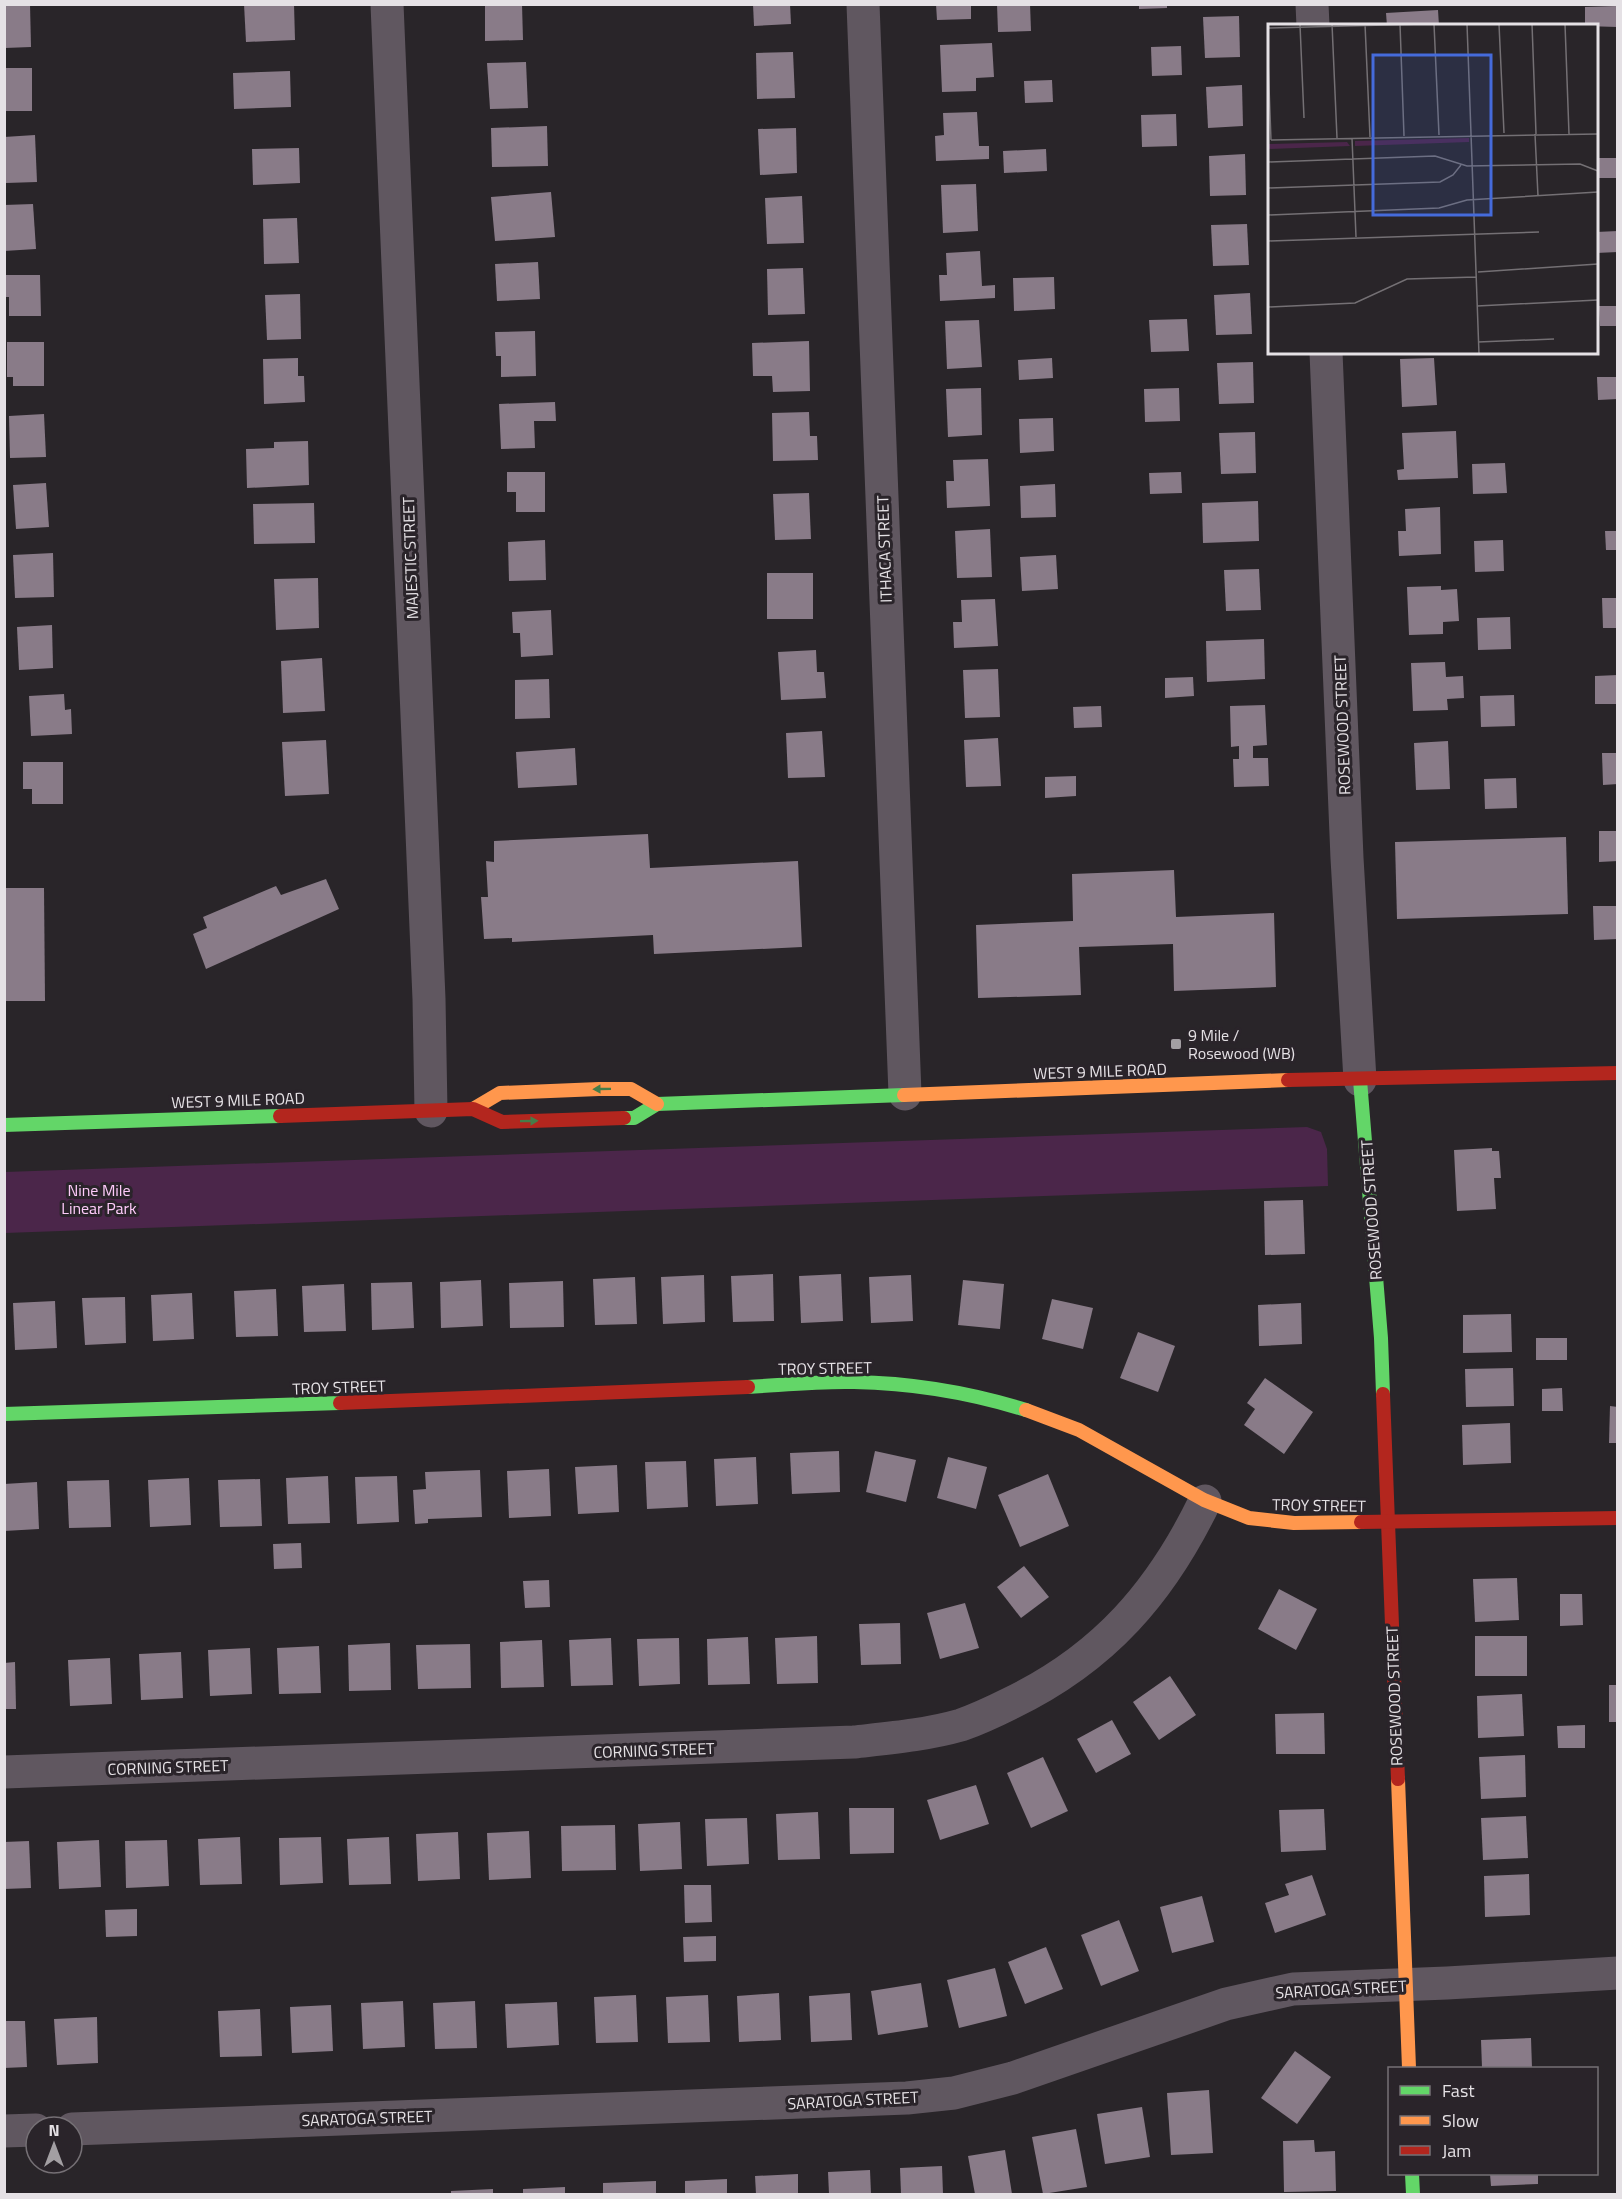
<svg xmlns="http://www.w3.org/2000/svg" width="1622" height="2199" viewBox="0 0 1622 2199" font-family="'Titillium Web',sans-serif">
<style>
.green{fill:#4b264a}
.building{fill:#897b88}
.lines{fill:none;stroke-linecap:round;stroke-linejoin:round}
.street{stroke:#605760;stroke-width:33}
.fast{stroke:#63d668;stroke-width:14}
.slow{stroke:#ff974d;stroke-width:14}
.jam{stroke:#b3261e;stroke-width:14}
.oneway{fill:#467d49}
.poi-dot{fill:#a39fa3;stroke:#2a242a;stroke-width:2}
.labels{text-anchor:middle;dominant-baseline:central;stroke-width:6;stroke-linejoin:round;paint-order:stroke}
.street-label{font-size:16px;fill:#e5e1e5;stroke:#2a242a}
.poi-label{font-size:16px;fill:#e5e1e5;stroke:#2a242a;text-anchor:start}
.park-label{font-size:16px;fill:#fecbfa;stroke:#2a242a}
.inset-road{fill:none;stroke:#747074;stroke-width:1.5}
.view{fill:#456bdb;fill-opacity:0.15;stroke:#456bdb;stroke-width:3}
.inset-edge{fill:none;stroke:#e5e1e5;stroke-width:3}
</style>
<rect width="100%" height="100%" fill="#292529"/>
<polygon class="green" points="1307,1127 1321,1132 1327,1149 1328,1186 5,1233 5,1172"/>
<g class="building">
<polygon points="5,4 30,4 31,47 5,48"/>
<polygon points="244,4 294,4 295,40 246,42"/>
<polygon points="485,4 522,4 523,40 485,41"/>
<polygon points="753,4 790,4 791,24 754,26"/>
<polygon points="936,4 971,4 971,19 937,20"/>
<polygon points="997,4 1030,4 1031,31 998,32"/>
<polygon points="1139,4 1167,4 1167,8 1139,9"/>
<polygon points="1616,6 1617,27 1585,26 1585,7"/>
<polygon points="1438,10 1439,26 1387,26 1386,13"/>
<polygon points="1239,16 1240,57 1205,58 1203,17"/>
<polygon points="992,43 994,77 976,78 976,91 942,92 940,45"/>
<polygon points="1181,46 1182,75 1152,76 1151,47"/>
<polygon points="793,52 795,98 757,99 756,53"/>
<polygon points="526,62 528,108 490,109 487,63"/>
<rect x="5" y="68" width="27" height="43"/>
<polygon points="290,71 291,107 234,109 233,73"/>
<polygon points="1052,80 1053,102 1025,103 1024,81"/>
<polygon points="1242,85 1243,126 1208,128 1206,87"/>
<polygon points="977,112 979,146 989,146 989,159 936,161 935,136 944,135 943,113"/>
<polygon points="1176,114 1177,146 1142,147 1141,115"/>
<polygon points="547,126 548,166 492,167 491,128"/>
<polygon points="796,128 797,173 760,175 758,129"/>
<polygon points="35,135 37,182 6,183 4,137"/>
<polygon points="299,148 300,183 253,185 252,149"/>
<polygon points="1046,149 1047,171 1004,173 1003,151"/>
<polygon points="1245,154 1246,195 1210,196 1209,156"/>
<rect x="1596" y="158" width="22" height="20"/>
<polygon points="976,184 978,231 943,233 941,185"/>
<polygon points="551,192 555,237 495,241 491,197"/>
<polygon points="802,196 804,243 767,244 765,198"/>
<polygon points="33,204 36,249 4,251 4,205"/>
<polygon points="297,218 299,263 264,264 263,219"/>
<polygon points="1247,224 1249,265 1213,266 1211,225"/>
<polygon points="1618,231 1618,252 1596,253 1596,232"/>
<polygon points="980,251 982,286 995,285 995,298 940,301 939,275 947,275 946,253"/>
<polygon points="538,262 540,299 497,301 495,264"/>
<polygon points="803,268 805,314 768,315 767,269"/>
<polygon points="4,275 40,275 41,316 9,316 9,297 4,297"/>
<polygon points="1054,277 1055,309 1014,311 1013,278"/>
<polygon points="1250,293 1252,334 1216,335 1214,295"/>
<polygon points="300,294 301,339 267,340 265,295"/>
<polygon points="1599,306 1618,306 1618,326 1600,326"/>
<polygon points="1187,319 1189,351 1151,352 1149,320"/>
<polygon points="979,320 982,367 947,369 945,321"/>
<polygon points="535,331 536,376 501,377 501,356 496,356 495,332"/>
<polygon points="809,341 810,391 773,392 772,376 753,376 752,343"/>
<polygon points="7,342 44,342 44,386 13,386 13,377 7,377"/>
<polygon points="298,358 298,376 304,376 305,402 264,404 263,359"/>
<polygon points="1052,358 1053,378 1019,380 1018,360"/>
<polygon points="1434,358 1437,405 1402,407 1400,359"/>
<polygon points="1253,362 1254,403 1219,404 1217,363"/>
<polygon points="1597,377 1618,377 1618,399 1598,400"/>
<polygon points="981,388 982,435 948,437 946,389"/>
<polygon points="1179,388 1180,421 1145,422 1144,389"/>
<polygon points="555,402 556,421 534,421 535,448 501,449 499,404"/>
<polygon points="809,412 810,436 817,436 818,460 773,461 772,413"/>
<polygon points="44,414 46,457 10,458 9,416"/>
<polygon points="1053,418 1054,451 1020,453 1019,419"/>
<polygon points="1456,431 1458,478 1398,480 1397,470 1404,469 1402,433"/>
<polygon points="1255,432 1256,473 1221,474 1219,433"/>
<polygon points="308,441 309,485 247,488 246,449 274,448 274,442"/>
<polygon points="988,459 990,506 947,508 946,481 954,481 953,460"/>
<polygon points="1505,463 1507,493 1473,494 1472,464"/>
<polygon points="507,472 545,472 545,512 516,512 516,492 507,492"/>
<polygon points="1181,472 1182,493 1150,494 1149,473"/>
<polygon points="46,483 49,527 16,529 13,485"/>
<polygon points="1055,484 1056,517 1021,518 1020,486"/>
<polygon points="809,493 811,539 775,540 773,494"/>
<polygon points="1258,501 1259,541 1203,543 1202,503"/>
<polygon points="314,503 315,543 254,544 253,504"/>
<polygon points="1440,507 1441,554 1399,556 1398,531 1406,531 1405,509"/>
<polygon points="990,529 992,577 957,578 955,531"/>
<polygon points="1605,531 1618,531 1618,550 1606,550"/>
<polygon points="545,540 546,580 509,581 508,542"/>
<polygon points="1503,540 1504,571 1475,572 1474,541"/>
<polygon points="53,553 54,597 15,598 13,555"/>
<polygon points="1056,555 1058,589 1022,591 1020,557"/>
<polygon points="1259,569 1261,610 1226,611 1224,570"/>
<rect x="767" y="573" width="46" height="46"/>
<polygon points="318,578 319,628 276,630 274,579"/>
<polygon points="1441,586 1441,590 1457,589 1459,621 1443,622 1443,634 1409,635 1407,587"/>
<polygon points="1602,598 1618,598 1618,628 1603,628"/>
<polygon points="995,599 998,646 954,648 953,622 962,622 961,600"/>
<polygon points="551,610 553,655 521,657 520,633 513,633 512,612"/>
<polygon points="1510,617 1511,649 1478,650 1477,618"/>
<polygon points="52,625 53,668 19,670 17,627"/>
<polygon points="1264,639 1265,679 1207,682 1206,641"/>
<polygon points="816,650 817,672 824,672 826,698 781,700 778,652"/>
<polygon points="322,658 325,711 283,713 281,661"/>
<polygon points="1445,662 1446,677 1463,676 1464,698 1447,699 1448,710 1413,711 1411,663"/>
<polygon points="998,669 1000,717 965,718 963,670"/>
<polygon points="1618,675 1618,704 1595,704 1595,676"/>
<polygon points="1193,677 1194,696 1165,698 1165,678"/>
<polygon points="549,679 550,718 515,719 515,680"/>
<polygon points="64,694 65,710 71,709 72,734 31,736 29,696"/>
<polygon points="1514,695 1515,726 1481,727 1480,696"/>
<polygon points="1265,705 1267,745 1253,746 1253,758 1268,758 1269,786 1234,787 1233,759 1239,759 1239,746 1231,747 1230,706"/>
<polygon points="1101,706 1102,727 1074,728 1073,707"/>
<polygon points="822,731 825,777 788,778 786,733"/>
<polygon points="998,738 1001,786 966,787 964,740"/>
<polygon points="326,740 329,794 285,796 282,742"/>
<polygon points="1448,741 1450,789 1416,790 1414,743"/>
<polygon points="575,748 577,785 518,788 516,752"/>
<polygon points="1602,753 1618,753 1618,784 1603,785"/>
<polygon points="23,762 63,762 63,804 32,804 32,789 23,789"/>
<polygon points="1076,776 1076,796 1045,798 1045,777"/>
<polygon points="1516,778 1517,808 1485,809 1484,779"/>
<polygon points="1599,831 1618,831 1618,861 1599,862"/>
<polygon points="648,834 650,868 798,861 802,947 654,954 653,935 512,942 512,938 484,939 481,897 488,897 486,861 494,862 494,841"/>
<polygon points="1566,837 1568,914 1397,919 1395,842"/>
<polygon points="1174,870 1176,917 1274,913 1276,987 1174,991 1173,944 1079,947 1081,995 978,998 976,925 1073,921 1072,874"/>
<polygon points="326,879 339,909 206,969 193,934 207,928 203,917 276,886 281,895"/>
<polygon points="4,888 44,888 45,1001 4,1001"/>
<polygon points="1593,906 1618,906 1618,939 1594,940"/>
<polygon points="1492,1148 1492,1151 1499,1151 1501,1178 1494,1178 1496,1209 1457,1211 1454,1150"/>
<polygon points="1303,1200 1305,1254 1265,1255 1264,1201"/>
<polygon points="773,1274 774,1321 733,1322 731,1276"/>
<polygon points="841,1274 843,1321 801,1323 799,1276"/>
<polygon points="704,1275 705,1322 663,1324 661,1277"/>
<polygon points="911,1275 913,1321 871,1323 869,1277"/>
<polygon points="635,1277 637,1324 595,1325 593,1279"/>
<polygon points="481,1280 483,1326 441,1328 440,1282"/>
<polygon points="963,1280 1004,1284 1000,1329 958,1325"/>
<polygon points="563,1281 564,1327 510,1328 509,1283"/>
<polygon points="412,1282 414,1328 372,1330 371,1283"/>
<polygon points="344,1284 346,1331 304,1332 302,1286"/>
<polygon points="276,1289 278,1336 236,1337 234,1291"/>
<polygon points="192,1293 194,1339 153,1341 151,1295"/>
<polygon points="125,1297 126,1343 85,1345 82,1298"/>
<polygon points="1052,1299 1093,1308 1083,1349 1042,1339"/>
<polygon points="55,1301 57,1348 15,1350 13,1303"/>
<polygon points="1301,1303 1302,1344 1259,1346 1258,1305"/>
<polygon points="1511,1314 1512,1352 1463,1353 1463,1315"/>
<polygon points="1138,1332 1175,1346 1158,1392 1120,1378"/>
<rect x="1536" y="1338" width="31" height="22"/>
<polygon points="1513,1368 1514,1406 1466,1407 1465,1369"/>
<polygon points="1265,1378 1313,1412 1284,1454 1244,1425 1255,1409 1247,1403"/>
<polygon points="1562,1388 1563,1411 1542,1411 1542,1389"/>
<polygon points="1610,1406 1618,1407 1618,1443 1609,1443"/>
<polygon points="1510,1423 1511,1463 1463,1465 1462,1425"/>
<polygon points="839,1451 840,1492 792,1494 790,1453"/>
<polygon points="875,1451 916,1460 906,1502 866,1492"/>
<polygon points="756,1457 758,1504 716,1506 714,1459"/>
<polygon points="948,1457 987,1467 976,1509 937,1498"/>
<polygon points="686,1461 688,1507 647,1509 645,1462"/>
<polygon points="617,1465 619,1512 578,1514 575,1467"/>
<polygon points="549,1469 551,1516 509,1518 507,1471"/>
<polygon points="480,1470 482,1517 428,1519 428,1523 415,1524 413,1490 426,1489 425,1472"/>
<polygon points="1048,1474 1069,1526 1020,1547 998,1495"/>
<polygon points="328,1476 330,1523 288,1524 286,1478"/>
<polygon points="397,1476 399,1522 357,1524 355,1477"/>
<polygon points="189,1478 191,1525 150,1527 148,1480"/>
<polygon points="260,1479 262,1526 220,1527 218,1480"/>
<polygon points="109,1480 111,1527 69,1528 67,1481"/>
<polygon points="37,1482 39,1529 4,1531 4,1484"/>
<polygon points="301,1543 302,1568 274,1569 273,1544"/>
<polygon points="1024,1566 1049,1597 1021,1618 997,1587"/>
<polygon points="1517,1578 1519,1620 1475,1622 1473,1579"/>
<polygon points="549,1580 550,1607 525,1608 523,1581"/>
<polygon points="1279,1589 1317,1609 1296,1650 1258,1629"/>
<polygon points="1560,1594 1582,1594 1583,1625 1560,1626"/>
<polygon points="965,1603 979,1648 940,1659 927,1613"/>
<polygon points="900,1623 901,1664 861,1665 859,1624"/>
<polygon points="817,1636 818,1683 777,1684 775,1638"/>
<rect x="1475" y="1636" width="52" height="40"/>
<polygon points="748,1637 750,1684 708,1685 707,1639"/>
<polygon points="611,1638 613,1685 571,1686 569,1640"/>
<polygon points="679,1638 680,1684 639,1686 637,1639"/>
<polygon points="542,1640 544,1687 501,1688 500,1642"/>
<polygon points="390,1643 391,1690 349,1691 348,1645"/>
<polygon points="470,1644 471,1688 418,1689 416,1645"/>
<polygon points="319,1646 321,1693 279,1694 277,1648"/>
<polygon points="250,1648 252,1694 210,1696 208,1650"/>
<polygon points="181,1652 183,1698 141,1700 139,1654"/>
<polygon points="110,1658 112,1704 70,1706 68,1660"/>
<polygon points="15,1662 16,1709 4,1709 4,1663"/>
<polygon points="1170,1676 1196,1715 1159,1740 1133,1702"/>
<rect x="1609" y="1685" width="9" height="37"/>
<polygon points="1522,1694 1524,1736 1478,1738 1477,1696"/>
<polygon points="1324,1713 1325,1754 1276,1754 1275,1714"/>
<polygon points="1112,1720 1131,1754 1096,1773 1077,1739"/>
<polygon points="1585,1725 1585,1748 1558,1748 1557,1726"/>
<polygon points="1525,1755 1526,1797 1481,1799 1479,1757"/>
<polygon points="1043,1757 1068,1811 1031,1828 1007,1773"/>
<polygon points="976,1785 989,1824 940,1840 927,1800"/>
<polygon points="849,1808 894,1808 894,1853 850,1854"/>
<polygon points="1324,1809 1326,1850 1281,1852 1279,1810"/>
<polygon points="818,1812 820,1859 778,1860 776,1814"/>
<polygon points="1526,1816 1528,1858 1483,1860 1481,1818"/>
<polygon points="747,1818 749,1864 707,1866 705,1819"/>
<polygon points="680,1822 682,1869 640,1871 638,1824"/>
<polygon points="615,1825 616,1870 562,1871 561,1826"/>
<polygon points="529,1831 531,1878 489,1880 487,1833"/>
<polygon points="458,1832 460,1879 418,1881 416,1834"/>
<polygon points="240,1837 242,1884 200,1885 198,1839"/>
<polygon points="321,1837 323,1883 280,1885 279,1838"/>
<polygon points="389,1837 391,1884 349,1885 347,1839"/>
<polygon points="99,1840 101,1887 59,1889 57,1842"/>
<polygon points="167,1840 169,1886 126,1888 125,1841"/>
<polygon points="29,1841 31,1888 4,1889 4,1842"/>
<polygon points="1529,1874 1530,1915 1485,1917 1484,1876"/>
<polygon points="1312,1875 1326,1915 1275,1933 1265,1903 1289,1895 1285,1884"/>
<polygon points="684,1885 711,1885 712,1922 685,1923"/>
<polygon points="1202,1896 1214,1942 1172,1953 1160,1907"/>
<polygon points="137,1909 137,1936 106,1937 105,1910"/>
<polygon points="1119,1920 1139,1971 1101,1986 1081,1935"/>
<polygon points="716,1936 716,1961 684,1962 683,1937"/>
<polygon points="1046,1947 1063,1989 1025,2004 1008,1962"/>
<polygon points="995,1968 1007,2016 959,2028 947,1980"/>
<polygon points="921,1983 928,2027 878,2035 871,1991"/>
<polygon points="779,1993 781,2040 739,2042 737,1996"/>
<polygon points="850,1993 852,2040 811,2042 809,1996"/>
<polygon points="636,1995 638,2042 596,2043 594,1997"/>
<polygon points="708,1995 710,2042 668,2043 666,1997"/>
<polygon points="403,2001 405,2047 363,2049 361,2003"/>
<polygon points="475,2001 477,2048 435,2049 433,2003"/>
<polygon points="557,2002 559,2045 507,2048 505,2004"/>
<polygon points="331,2005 333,2051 292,2053 290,2007"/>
<polygon points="260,2009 262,2056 220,2057 218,2011"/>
<polygon points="97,2017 98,2063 57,2065 54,2019"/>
<polygon points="4,2021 25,2021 27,2067 4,2068"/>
<polygon points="1531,2038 1532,2068 1482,2068 1481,2040"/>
<polygon points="1295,2051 1331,2077 1297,2124 1261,2098"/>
<polygon points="1209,2090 1213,2153 1171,2155 1167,2093"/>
<polygon points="1142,2107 1150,2157 1105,2164 1097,2114"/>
<polygon points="1076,2129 1087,2187 1043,2194 1032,2137"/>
<polygon points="1314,2140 1315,2152 1335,2151 1336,2191 1284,2192 1283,2141"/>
<polygon points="1005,2150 1012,2194 975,2194 968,2156"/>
<polygon points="942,2166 943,2194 901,2194 900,2168"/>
<polygon points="870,2170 871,2194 829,2194 828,2172"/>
<polygon points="798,2174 798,2194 756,2194 755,2176"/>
<polygon points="1490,2174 1538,2174 1538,2184 1491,2186"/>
<polygon points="727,2179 727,2194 685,2194 685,2181"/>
<polygon points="656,2181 656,2194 603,2194 603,2183"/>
<polygon points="565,2187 565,2194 523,2194 523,2189"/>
<polygon points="493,2189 493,2194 451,2194 451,2191"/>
</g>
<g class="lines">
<g class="street">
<polyline points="387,4 429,999 431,1111"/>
<polyline points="863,4 905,1094"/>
<polyline points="1312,4 1313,26"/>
<polyline points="1326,352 1347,858 1360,1080"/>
<path d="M 4,1772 L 854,1742 C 890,1738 926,1735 961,1725 C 978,1719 995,1711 1011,1703 C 1104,1658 1161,1592 1205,1501"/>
<polyline points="72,2129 907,2098 954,2093 1013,2078 1226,2004 1293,1989 1447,1983 1618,1973"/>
<polyline points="4,2131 36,2130"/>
</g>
<g class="fast">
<polyline points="1360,1080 1381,1338 1383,1394"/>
<polyline points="624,1118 634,1118 657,1104 904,1095"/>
<polyline points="4,1125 280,1116"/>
<path d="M 748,1387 C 783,1385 819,1381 854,1382 C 911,1383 971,1393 1026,1410"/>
<polyline points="4,1414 340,1403"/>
<polyline points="1412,2174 1413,2194"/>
</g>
<g class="slow">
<polyline points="904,1095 1288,1080"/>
<polyline points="473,1109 500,1093 599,1089 631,1089 657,1104"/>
<polyline points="1026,1410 1079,1430 1204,1500 1249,1518 1294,1523 1361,1522"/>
<polyline points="1398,1779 1409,2068"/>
</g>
<g class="jam">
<polyline points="1288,1080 1618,1073"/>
<polyline points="280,1116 473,1109 502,1122 624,1118"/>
<polyline points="1383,1394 1398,1779"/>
<polyline points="340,1403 748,1387"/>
<polyline points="1361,1522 1618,1518"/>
</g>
</g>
<defs><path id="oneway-solid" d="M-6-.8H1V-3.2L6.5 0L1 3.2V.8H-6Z" transform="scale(1.5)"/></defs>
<g class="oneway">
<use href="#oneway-solid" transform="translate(602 1089) rotate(179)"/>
<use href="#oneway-solid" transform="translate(529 1121) rotate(-1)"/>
</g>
<rect class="poi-dot" x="1170" y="1038" width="12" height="12" rx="3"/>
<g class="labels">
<g class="street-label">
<text transform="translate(884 549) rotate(-92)">ITHACA STREET</text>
<text transform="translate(410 558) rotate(-92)">MAJESTIC STREET</text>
<text transform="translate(1342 725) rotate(-92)">ROSEWOOD STREET</text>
<text transform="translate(1100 1071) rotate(-2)">WEST 9 MILE ROAD</text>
<text transform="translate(238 1100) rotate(-2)">WEST 9 MILE ROAD</text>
<text transform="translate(1371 1210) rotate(-94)">ROSEWOOD STREET</text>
<text transform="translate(825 1368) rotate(-1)">TROY STREET</text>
<text transform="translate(339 1387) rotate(-2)">TROY STREET</text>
<text transform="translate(1319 1505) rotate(1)">TROY STREET</text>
<text transform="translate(1394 1696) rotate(-92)">ROSEWOOD STREET</text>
<text transform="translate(654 1750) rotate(-2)">CORNING STREET</text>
<text transform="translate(168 1767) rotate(-2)">CORNING STREET</text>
<text transform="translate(1341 1989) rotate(-3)">SARATOGA STREET</text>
<text transform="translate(853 2100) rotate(-3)">SARATOGA STREET</text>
<text transform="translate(367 2118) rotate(-2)">SARATOGA STREET</text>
</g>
<g class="poi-label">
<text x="1188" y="1035">9 Mile /<tspan x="1188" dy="18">Rosewood (WB)</tspan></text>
</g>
<g class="park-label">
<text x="99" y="1190">Nine Mile<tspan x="99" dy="18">Linear Park</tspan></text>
</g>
</g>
<g transform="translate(1268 24)">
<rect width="330" height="330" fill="#292529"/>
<path d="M 201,114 L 201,118 L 87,122 L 87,117 ZM 79,118 L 82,122 L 0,125 L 0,120 Z" fill="#4b264a"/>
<path class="inset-road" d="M 64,0 L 69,114M 97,0 L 102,113M 132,0 L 136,112M 166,0 L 171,111M 199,0 L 211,330M 231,0 L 236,109M 264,0 L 268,110M 297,0 L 301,110M 32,1 L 36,94M 0,4 L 156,0M 0,36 L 3,116M 267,110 L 270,172M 84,114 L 88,213M 3,116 L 330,110M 0,138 L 167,132 L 199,142 L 312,140 L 330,147M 0,164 L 172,158 L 185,151 L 193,141M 0,191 L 171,184 L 199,176 L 330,168M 0,217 L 271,208M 210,248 L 330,240M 209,282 L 330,276M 0,283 L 87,279 L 139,255 L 208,253M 210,318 L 286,315"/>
<path class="view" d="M 105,31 L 223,31 L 223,191 L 105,191 Z"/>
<rect width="330" height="330" class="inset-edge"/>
</g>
<rect width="1622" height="2199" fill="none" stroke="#e5e1e5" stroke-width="12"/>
<rect x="1388" y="2067" width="210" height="108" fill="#2a242a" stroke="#757075" stroke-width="1.5"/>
<rect x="1400" y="2086" width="30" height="9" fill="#63d668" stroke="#757075" stroke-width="1.5"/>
<text x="1442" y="2097" font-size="18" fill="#e5e1e5">Fast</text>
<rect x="1400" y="2116" width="30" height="9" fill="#ff974d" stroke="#757075" stroke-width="1.5"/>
<text x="1442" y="2127" font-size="18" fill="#e5e1e5">Slow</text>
<rect x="1400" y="2146" width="30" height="9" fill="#b3261e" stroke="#757075" stroke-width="1.5"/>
<text x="1442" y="2157" font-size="18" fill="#e5e1e5">Jam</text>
<g transform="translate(54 2145)"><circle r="28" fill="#2a242a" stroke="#757075" stroke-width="1.5"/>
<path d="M0-4.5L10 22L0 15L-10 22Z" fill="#a39fa3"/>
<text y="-9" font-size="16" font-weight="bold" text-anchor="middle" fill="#e5e1e5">N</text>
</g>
</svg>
